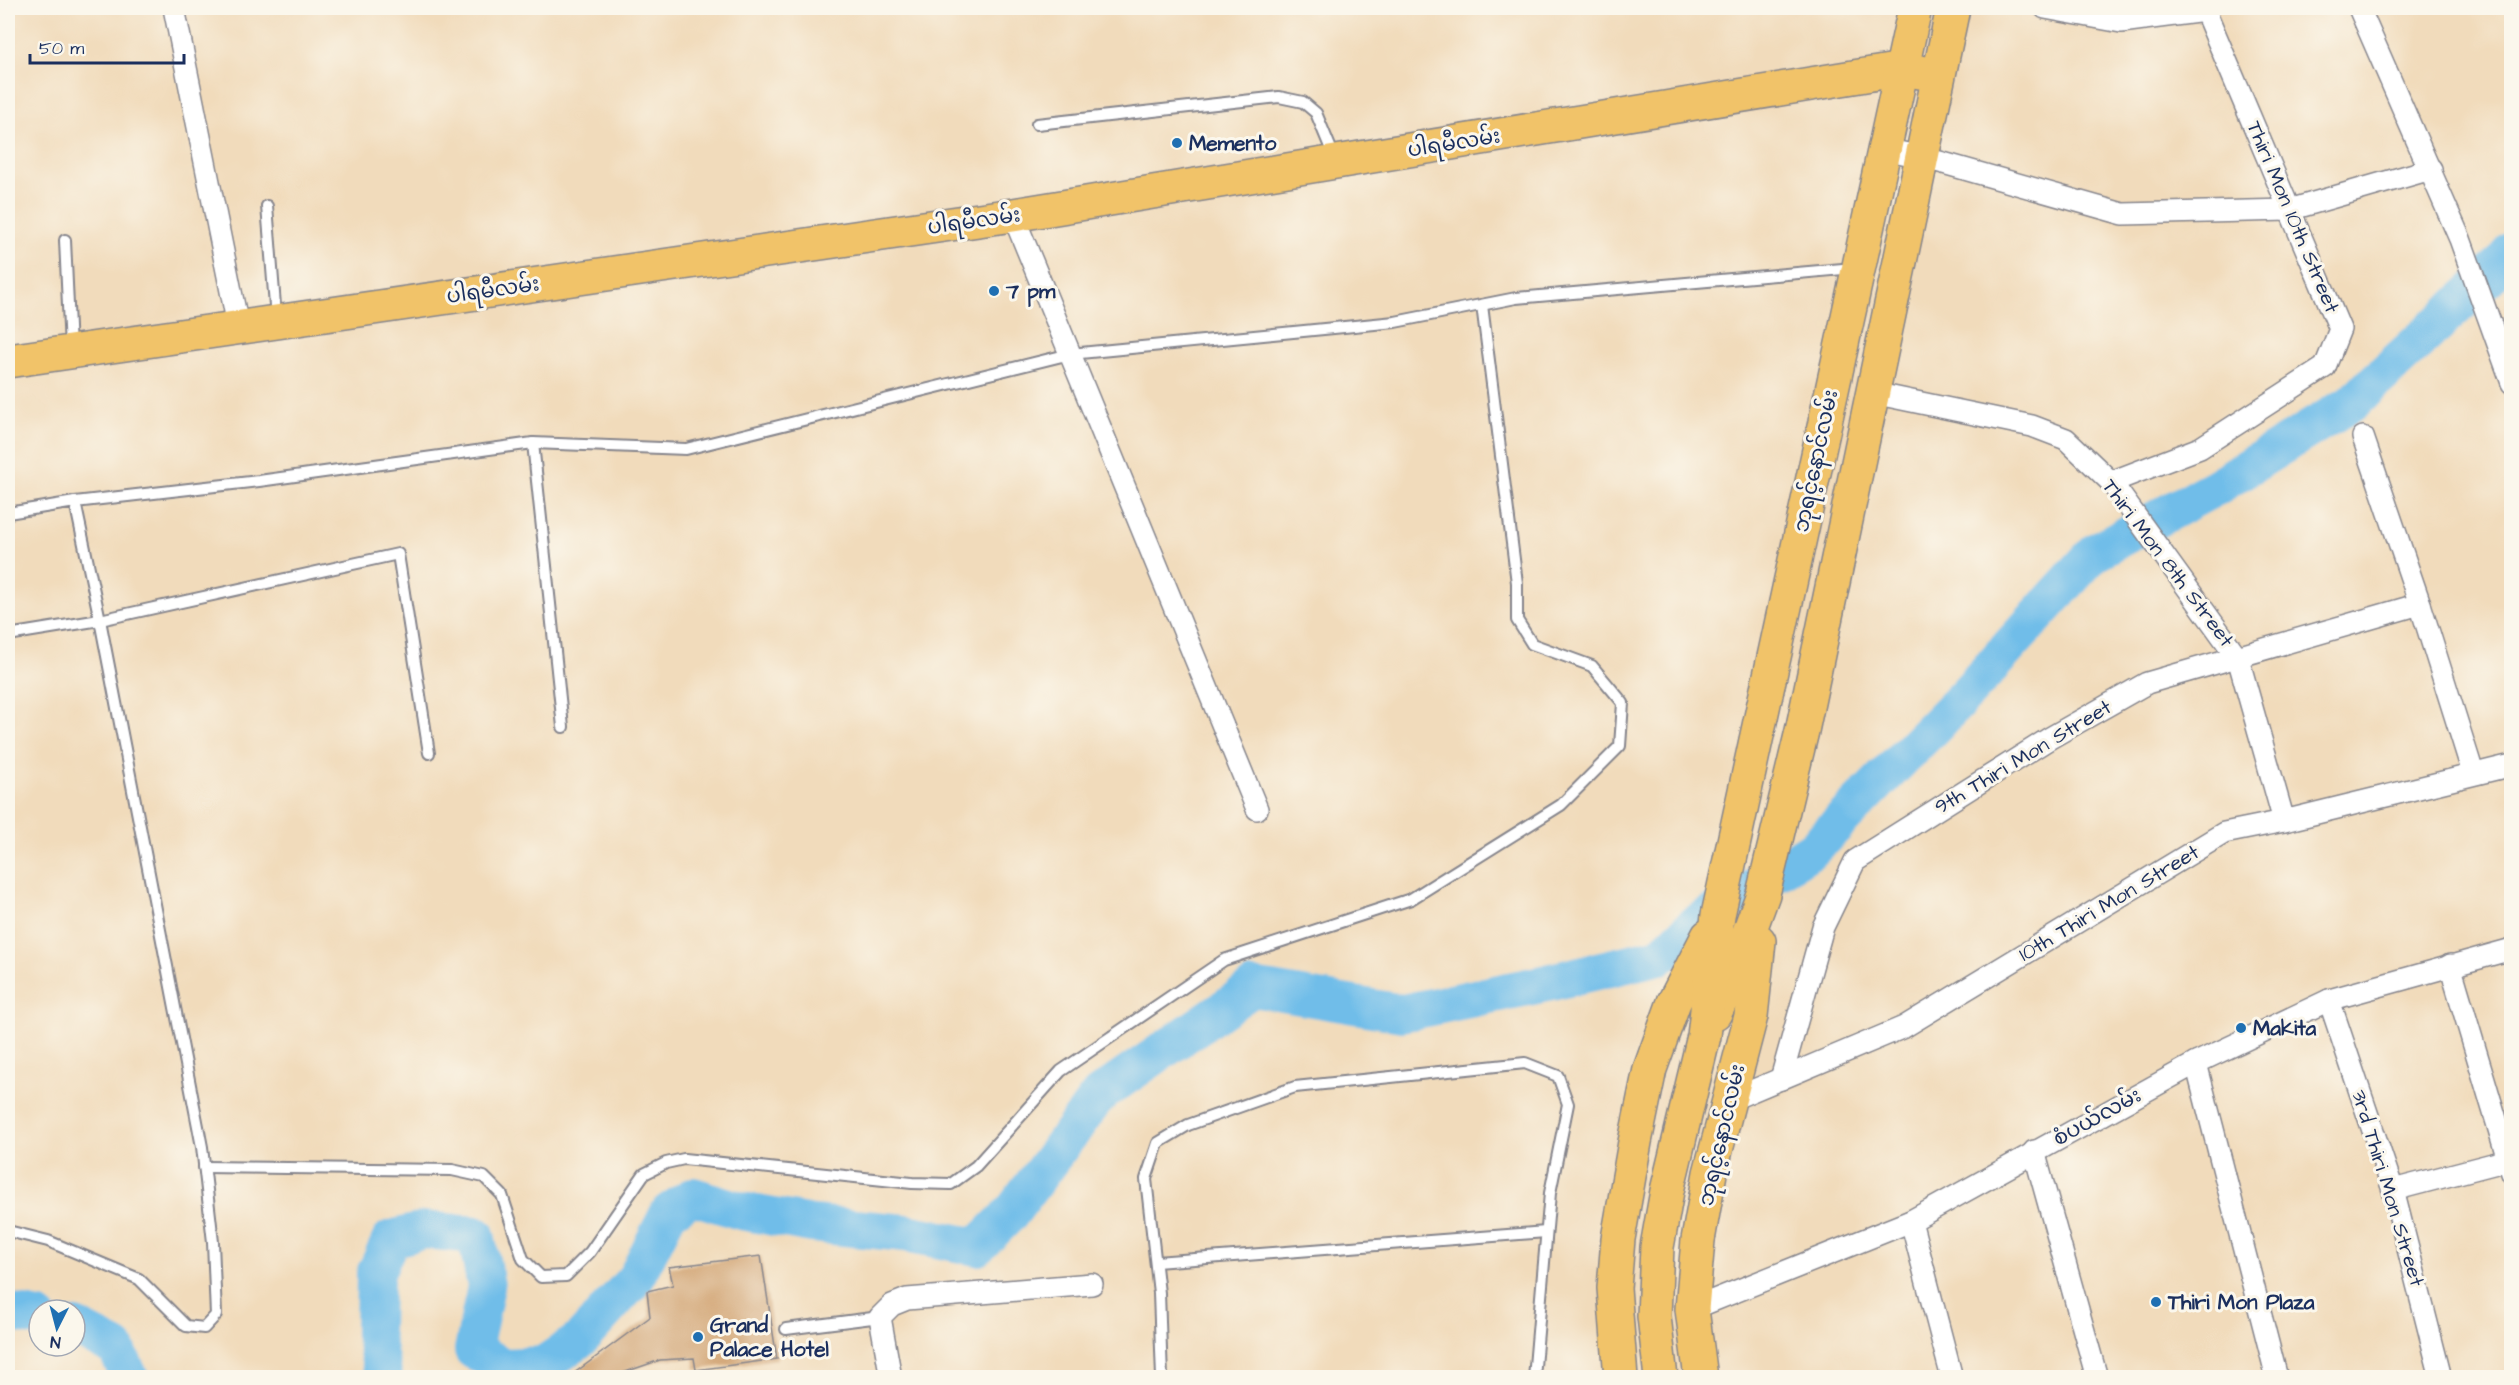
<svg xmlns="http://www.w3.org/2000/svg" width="2519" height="1385" viewBox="0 0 2519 1385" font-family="'Architects Daughter','Noto Sans Myanmar',sans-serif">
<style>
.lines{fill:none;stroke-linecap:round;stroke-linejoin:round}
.river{stroke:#6fbde9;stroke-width:38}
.building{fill:#d4a97a}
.lane-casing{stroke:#86858c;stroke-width:14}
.street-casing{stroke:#86858c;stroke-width:24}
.primary-casing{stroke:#86858c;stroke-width:36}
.lane{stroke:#fff;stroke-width:10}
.street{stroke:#fff;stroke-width:21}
.primary{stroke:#f1c369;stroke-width:33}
.poi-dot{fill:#1f6fb2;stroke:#fbf7ec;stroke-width:2}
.labels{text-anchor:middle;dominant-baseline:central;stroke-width:6;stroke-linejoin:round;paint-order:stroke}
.poi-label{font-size:21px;font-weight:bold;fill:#1b2f5e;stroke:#fbf7ec;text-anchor:start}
.street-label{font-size:21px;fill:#1b2f5e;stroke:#fbf7ec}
</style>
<rect width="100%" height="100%" fill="#fbf7ec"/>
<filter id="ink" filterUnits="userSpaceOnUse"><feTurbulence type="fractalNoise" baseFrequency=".0167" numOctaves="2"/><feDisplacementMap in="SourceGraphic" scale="12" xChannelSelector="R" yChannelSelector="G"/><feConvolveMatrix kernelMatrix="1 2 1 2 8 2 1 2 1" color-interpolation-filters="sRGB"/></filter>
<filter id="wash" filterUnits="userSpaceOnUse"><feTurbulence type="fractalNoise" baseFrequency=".008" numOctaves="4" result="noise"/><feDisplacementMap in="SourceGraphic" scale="24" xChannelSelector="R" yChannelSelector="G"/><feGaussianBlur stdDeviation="1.35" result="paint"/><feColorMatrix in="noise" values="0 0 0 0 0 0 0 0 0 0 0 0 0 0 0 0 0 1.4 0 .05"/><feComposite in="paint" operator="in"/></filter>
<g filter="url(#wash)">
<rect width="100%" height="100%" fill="#f1dbbb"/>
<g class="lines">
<g class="river">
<polyline points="8,1312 39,1318"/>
<polyline points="75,1327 116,1348 130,1378"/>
<polyline points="384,1378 374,1333 375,1274 391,1239 425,1230 476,1235 486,1286 473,1350 504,1367 543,1365 580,1340 635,1279 669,1212 693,1196 741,1211 812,1224 906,1233 977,1247 1012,1212 1099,1095 1253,988 1402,1013 1547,983 1660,956 1697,923 1813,849 1967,693 2095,552 2216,487 2353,402 2491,275 2512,251"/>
</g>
</g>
<g id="blocks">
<polygon class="building" points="761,1256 777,1359 696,1370 694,1358 660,1360 611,1377 569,1377 650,1317 647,1291 673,1285 669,1267"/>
</g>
</g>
<g filter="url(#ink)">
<use href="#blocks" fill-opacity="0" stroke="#86858c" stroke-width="1.5"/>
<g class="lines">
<defs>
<g id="lane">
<polyline points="1037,124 1279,97 1303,102 1316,113 1335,159"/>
<polyline points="267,206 276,318"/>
<polyline points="65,240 70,349"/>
<polyline points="533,443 563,727"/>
<polyline points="75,502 259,481 533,443 686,449 1070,354 1395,322 1516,298 1854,268"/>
<polyline points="8,513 75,502 100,620 202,1147 213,1242 216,1315 204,1328 186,1326 139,1279 48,1241 8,1231"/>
<polyline points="8,635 100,620 398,554 429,753"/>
<polyline points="204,1167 452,1170 484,1177 502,1195 523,1259 541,1277 566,1276 590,1252 644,1174 666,1163 684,1159 912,1183 951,1184 976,1166 1061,1071 1224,960 1411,899 1561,805 1620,746 1623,703 1592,666 1532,644 1517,620 1517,583 1482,305"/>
<polyline points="1156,1262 1546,1232"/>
<polyline points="786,1329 880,1317"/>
<polyline points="1162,1378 1159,1293 1146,1179 1158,1143 1188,1125 1295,1087 1525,1063 1558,1076 1568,1104 1550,1193 1534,1378"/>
</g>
<g id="street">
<polyline points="174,8 238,326"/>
<polyline points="2045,8 2121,22 2205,11"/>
<polyline points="2359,8 2460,239 2512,383"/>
<polyline points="1884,149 1922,157 2123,214 2289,210 2431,169"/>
<polyline points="1013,215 1257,809"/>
<polyline points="1873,393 2032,426 2066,439 2111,482 2238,658 2284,821"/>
<polyline points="2363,437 2420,604 2473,773"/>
<polyline points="2111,482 2200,448 2325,367 2340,329 2204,8"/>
<polyline points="2450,965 2512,1173"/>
<polyline points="2329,1000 2393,1190 2441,1378"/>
<polyline points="2196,1063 2277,1378"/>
<polyline points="1781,1079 1823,927 1855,861 2050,738 2147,683 2420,604"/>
<polyline points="1728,1101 1904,1027 2224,833 2284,821 2512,765"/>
<polyline points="2034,1151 2097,1378"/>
<polyline points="2393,1190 2512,1159"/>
<polyline points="1911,1221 1952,1378"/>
<polyline points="1692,1309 1911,1221 2196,1063 2329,1000 2512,949"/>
<polyline points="891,1378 880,1317 892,1305 907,1299 1092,1284"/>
</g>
<g id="primary">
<polyline points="8,361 1013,215 1902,69 1938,75"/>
<polyline points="1715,1013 1734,973 1763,894 1802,731 1953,8"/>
<polyline points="1621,1378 1614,1288 1618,1239 1635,1142 1650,1069 1674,1002 1708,936"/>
<polyline points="1661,1378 1654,1316 1657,1247 1667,1191 1704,1036 1718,915 1915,8"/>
<polyline points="1701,1378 1692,1309 1698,1240 1710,1173 1751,1016 1759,941"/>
</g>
</defs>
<use href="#lane" class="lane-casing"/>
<use href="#street" class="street-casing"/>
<use href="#primary" class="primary-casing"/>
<use href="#lane" class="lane"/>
<use href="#street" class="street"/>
<use href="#primary" class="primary"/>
</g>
</g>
<g class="poi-dot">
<circle cx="1177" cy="143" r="6"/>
<circle cx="994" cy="291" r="6"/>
<circle cx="2241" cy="1028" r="6"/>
<circle cx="2156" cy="1302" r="6"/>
<circle cx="698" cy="1337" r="6"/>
</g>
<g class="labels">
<g class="poi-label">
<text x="1189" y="143">Memento</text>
<text x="1006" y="291">7 pm</text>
<text x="2253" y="1028">Makita</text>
<text x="2168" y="1302">Thiri Mon Plaza</text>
<text x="710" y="1325">Grand<tspan x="710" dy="24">Palace Hotel</tspan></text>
</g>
<g class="street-label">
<text transform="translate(1454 143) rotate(-9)">ပါရမီလမ်း</text>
<text transform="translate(2293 217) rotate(67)">Thiri Mon 10th Street</text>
<text transform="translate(974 221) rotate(-8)">ပါရမီလမ်း</text>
<text transform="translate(493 290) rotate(-8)">ပါရမီလမ်း</text>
<text transform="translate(1816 461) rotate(-78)">ဘုရင့်နောင်လမ်း</text>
<text transform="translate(2168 563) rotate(53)">Thiri Mon 8th Street</text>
<text transform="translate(2023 757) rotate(-31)">9th Thiri Mon Street</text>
<text transform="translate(2109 903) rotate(-31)">10th Thiri Mon Street</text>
<text transform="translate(2097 1117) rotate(-29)">စံပယ်လမ်း</text>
<text transform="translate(1722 1135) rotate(-77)">ဘုရင့်နောင်လမ်း</text>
<text transform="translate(2388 1188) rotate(73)">3rd Thiri Mon Street</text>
</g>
</g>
<rect width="2519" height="1385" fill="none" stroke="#fbf7ec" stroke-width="30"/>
<g transform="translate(57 1328) rotate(186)"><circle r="28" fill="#fbf7ec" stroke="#a1a7b3" stroke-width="1.5"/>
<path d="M0-4.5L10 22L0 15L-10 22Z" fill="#1f6fb2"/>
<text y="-9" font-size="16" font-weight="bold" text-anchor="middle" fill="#1b2f5e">N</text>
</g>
<path d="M30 54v9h154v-9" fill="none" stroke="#1b2f5e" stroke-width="3"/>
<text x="39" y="54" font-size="18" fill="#1b2f5e" stroke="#fbf7ec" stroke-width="4.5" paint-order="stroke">50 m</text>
</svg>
